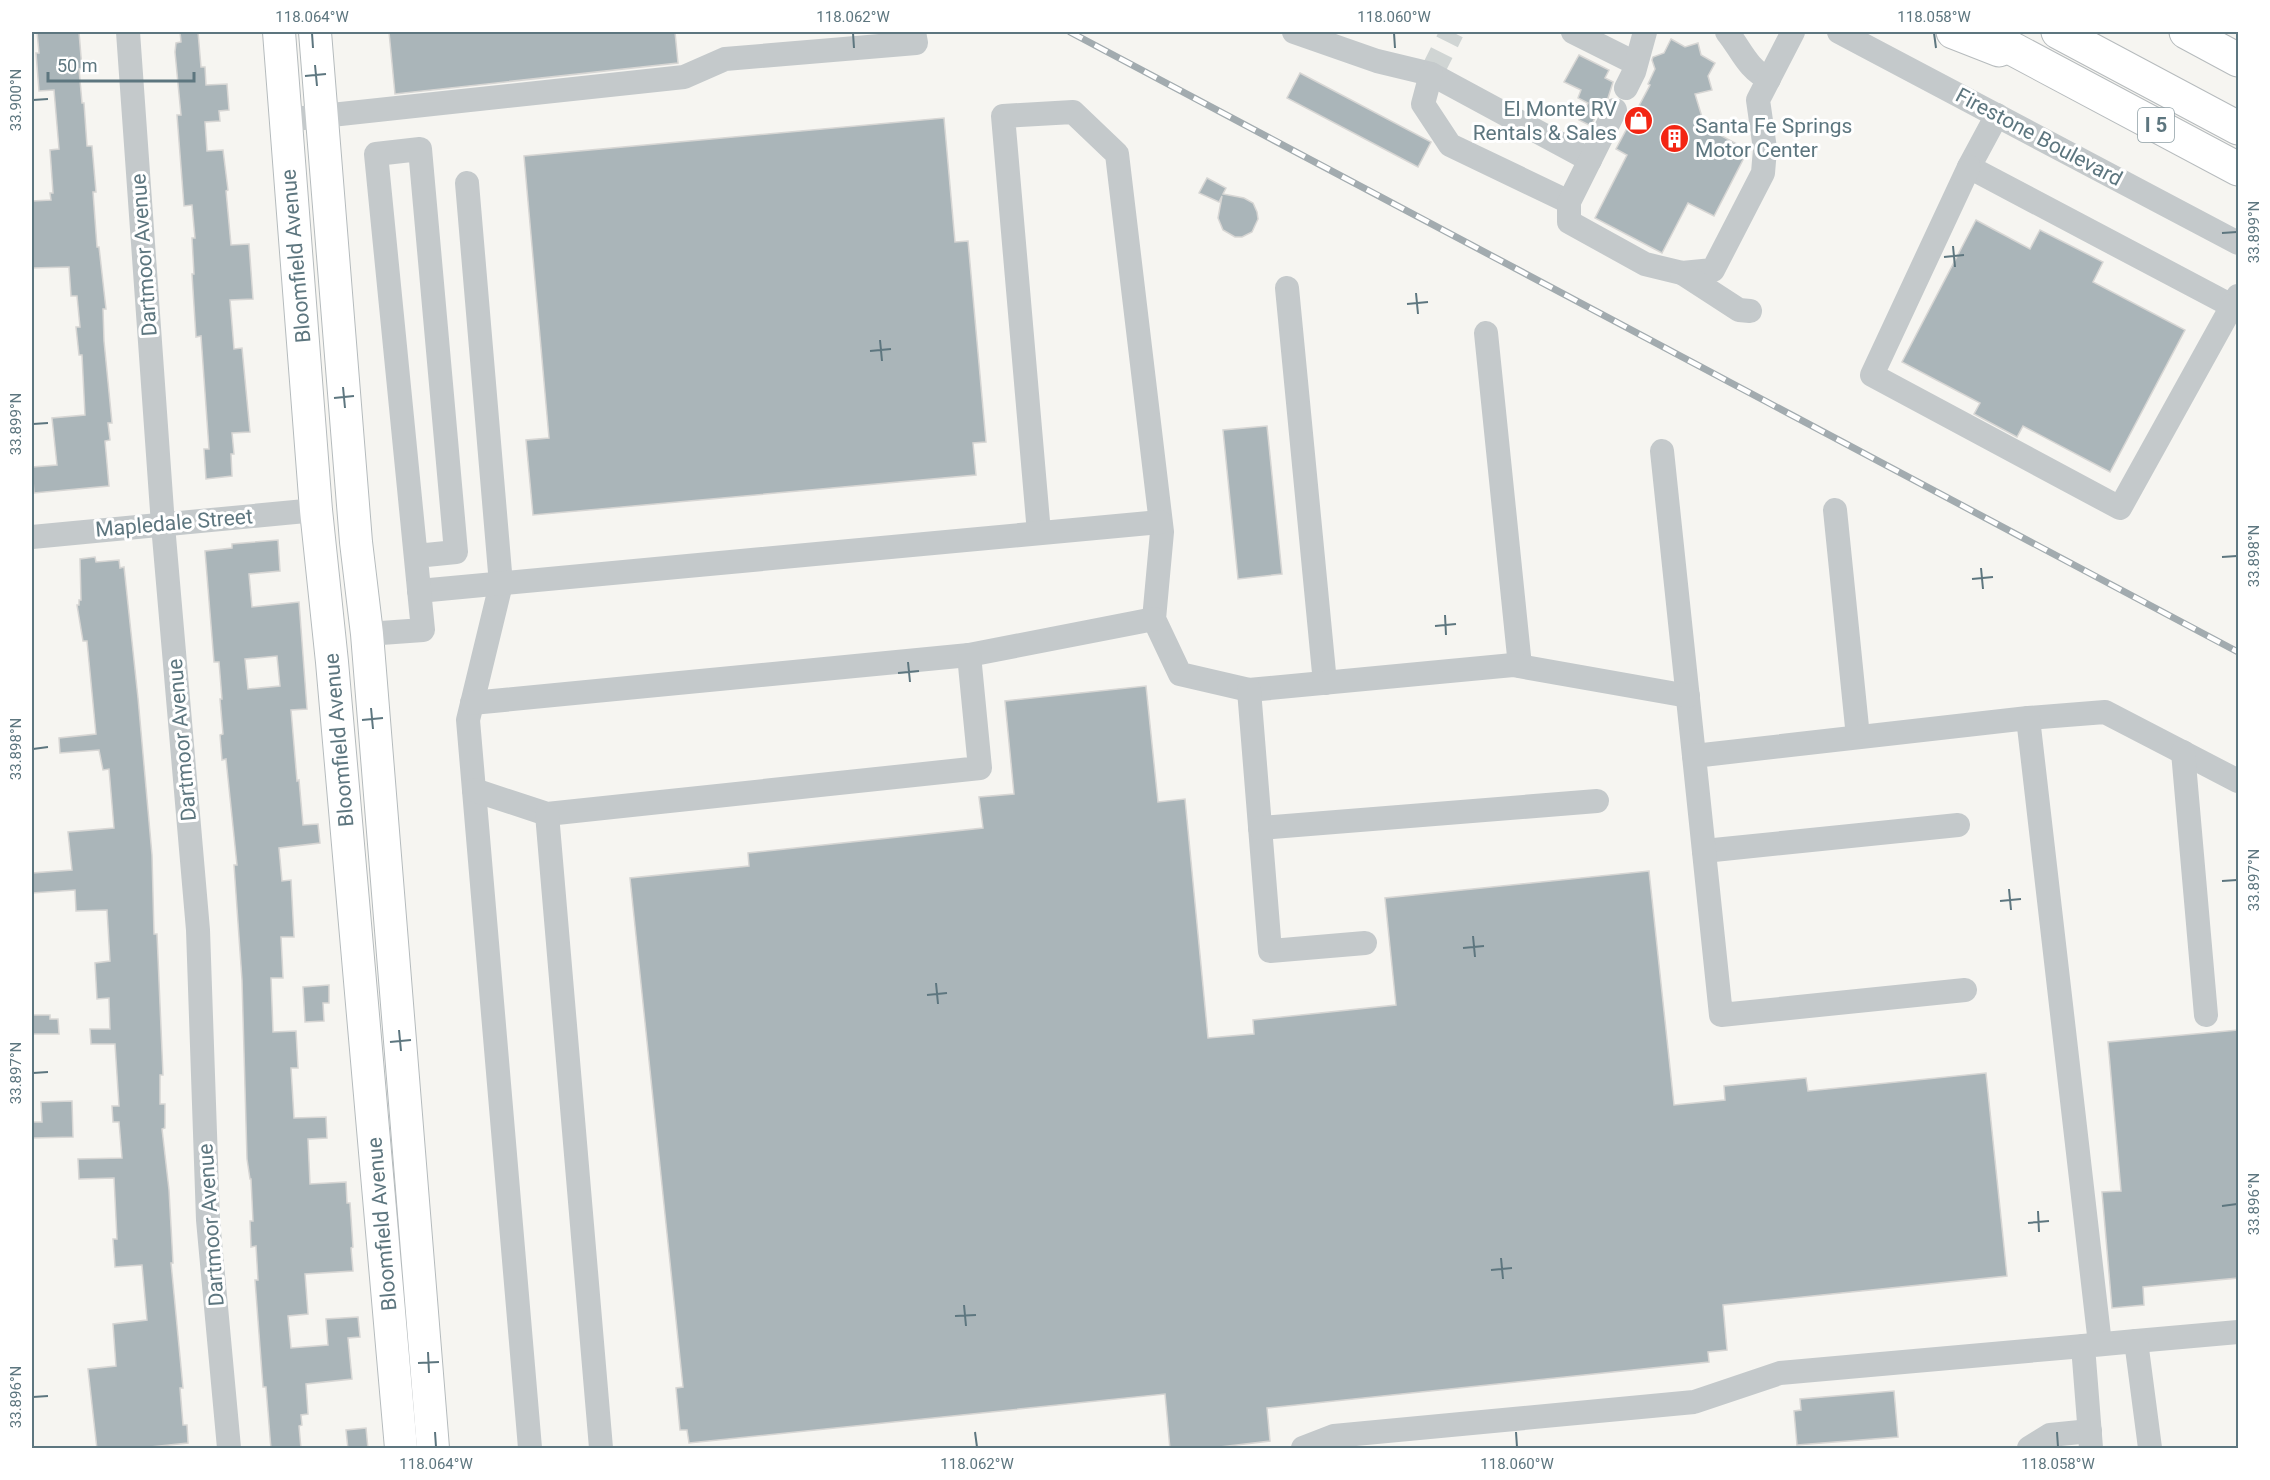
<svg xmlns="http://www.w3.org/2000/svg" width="2270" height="1480" viewBox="0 0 2270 1480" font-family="Roboto,sans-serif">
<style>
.building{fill:#aab5b9;stroke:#d7d6d4;stroke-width:1.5;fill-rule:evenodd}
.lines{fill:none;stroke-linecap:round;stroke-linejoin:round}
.minor-tunnel{stroke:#d0d5d4;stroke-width:24;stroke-dasharray:24 12;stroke-linecap:butt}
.major-casing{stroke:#b5bbbd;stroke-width:34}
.highway-casing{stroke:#b6bbbd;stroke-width:35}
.minor{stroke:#c4c9cb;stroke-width:24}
.major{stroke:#fff;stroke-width:32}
.highway{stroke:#fff;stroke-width:33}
.rail-casing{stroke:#a2abaf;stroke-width:7}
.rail{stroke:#fff;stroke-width:4.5;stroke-dasharray:14;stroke-linecap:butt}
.ticks{fill:none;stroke:#5d767f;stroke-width:2}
.labels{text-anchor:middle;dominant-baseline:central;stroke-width:6;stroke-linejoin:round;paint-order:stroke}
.shield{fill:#fff;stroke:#8e9fa5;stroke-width:1.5}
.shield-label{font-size:20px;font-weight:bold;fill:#5d767f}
.poi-label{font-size:21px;fill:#5d767f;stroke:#fff;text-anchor:end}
.street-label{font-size:21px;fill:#5d767f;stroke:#fff}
.neatline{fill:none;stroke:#5d767f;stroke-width:2}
.ticks-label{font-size:15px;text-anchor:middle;fill:#5d767f}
</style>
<rect width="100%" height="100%" fill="#f6f5f1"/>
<g class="building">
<polygon points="37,32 79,32 82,69 79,69 82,103 84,103 87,146 92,146 96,192 93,192 97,247 99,247 106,309 103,309 104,341 112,423 108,423 110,440 105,441 109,486 34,493 32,467 57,465 52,418 85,415 82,355 79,355 76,327 80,327 77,296 71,296 69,267 32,268 32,201 51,200 50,193 53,193 50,150 59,149 54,90 39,91 36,53 39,53"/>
<polygon points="180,32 198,32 201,67 205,67 206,85 227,84 229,110 219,111 220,121 205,122 207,151 223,150 228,190 226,191 231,245 249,244 253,299 230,300 234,349 242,348 250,432 232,433 234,454 231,454 232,476 206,479 204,449 209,449 201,336 196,337 192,274 194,274 192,238 195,238 192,205 184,206 177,115 181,115 175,52 176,43 181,42"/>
<polygon points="389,32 675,32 678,63 395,94"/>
<polygon points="1671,39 1685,47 1698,43 1701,55 1715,63 1708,76 1712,90 1695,94 1705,127 1748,150 1714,216 1688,203 1662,253 1595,218 1627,155 1616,149 1650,85 1648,84 1655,69 1652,60 1653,57 1664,53"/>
<polygon points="1579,55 1609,70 1605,78 1613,82 1608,98 1602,104 1591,126 1579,120 1588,103 1578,98 1581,90 1564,82"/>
<polygon points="1300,73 1431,142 1418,167 1287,98"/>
<polygon points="944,118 955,242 968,241 986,442 973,443 976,475 533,515 526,440 549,438 524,156"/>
<polygon points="1207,178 1226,188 1223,194 1244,198 1253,203 1257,212 1258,219 1252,232 1242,237 1235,237 1223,230 1218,218 1222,196 1219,202 1199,193"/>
<polygon points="1976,220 2030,249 2040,230 2103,262 2093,282 2185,330 2110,472 2023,426 2017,437 1974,414 1980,403 1902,362"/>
<polygon points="1267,426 1282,574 1238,579 1223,430"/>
<path d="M 278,540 L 280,571 L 249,574 L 252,607 L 299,602 L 307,709 L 291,710 L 297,781 L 299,780 L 303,825 L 318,824 L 320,843 L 279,848 L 282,881 L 291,880 L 294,937 L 281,937 L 283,978 L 271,978 L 273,1032 L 296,1031 L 298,1068 L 291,1068 L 294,1118 L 326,1117 L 327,1138 L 308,1139 L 310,1184 L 346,1182 L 347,1203 L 350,1203 L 353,1247 L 351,1248 L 353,1271 L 305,1274 L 308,1314 L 288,1316 L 291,1348 L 328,1345 L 326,1319 L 358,1317 L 360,1337 L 348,1338 L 352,1379 L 306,1384 L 308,1414 L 301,1415 L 302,1425 L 299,1426 L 301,1449 L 271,1449 L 266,1387 L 263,1387 L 255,1280 L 258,1280 L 256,1246 L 251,1247 L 250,1221 L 253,1221 L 251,1179 L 250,1179 L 247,1159 L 242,980 L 234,865 L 237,865 L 226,759 L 222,760 L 220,735 L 223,734 L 220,699 L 222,699 L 219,662 L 214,662 L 205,551 L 232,548 L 232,544 ZM 277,656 L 280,686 L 248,689 L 245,659 Z"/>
<polygon points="95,557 96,562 119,560 120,568 124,567 138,698 152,855 154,934 157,934 163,1075 160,1075 160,1104 165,1104 165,1128 162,1129 169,1190 173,1263 171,1263 183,1388 180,1388 183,1425 187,1425 188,1443 131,1449 97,1449 88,1369 116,1366 113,1324 147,1320 142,1265 115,1267 113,1239 117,1239 114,1178 79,1179 78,1159 122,1158 119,1122 113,1122 112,1106 119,1106 115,1044 91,1044 90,1029 110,1029 109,998 97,999 95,963 110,961 107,910 76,911 75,890 32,893 32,873 72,870 68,832 114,828 109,769 103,770 99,750 60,753 59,738 96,734 87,641 83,641 77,605 79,605 79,600 81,600 80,559"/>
<polygon points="1146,686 1158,802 1185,799 1208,1038 1254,1034 1253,1020 1396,1005 1385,898 1649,871 1674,1105 1725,1100 1724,1086 1806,1078 1808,1091 1986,1073 2007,1276 1723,1305 1727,1350 1708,1352 1709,1362 1267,1408 1270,1441 1203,1449 1170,1449 1165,1394 689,1443 687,1430 680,1430 676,1388 683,1387 630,878 749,866 748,853 983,828 979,797 1014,794 1005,701"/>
<polygon points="329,985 329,1003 323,1003 324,1021 305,1022 303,987"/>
<polygon points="32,1015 50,1015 50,1019 58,1019 59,1034 32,1034"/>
<polygon points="2238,1030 2238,1278 2143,1287 2144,1305 2112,1308 2102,1192 2121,1191 2108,1042"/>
<polygon points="72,1101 73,1137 32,1138 32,1122 42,1122 41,1102"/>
<polygon points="1894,1391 1898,1437 1797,1445 1794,1411 1801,1410 1800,1399"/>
<polygon points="366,1428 368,1449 348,1449 346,1430"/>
</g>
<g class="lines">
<polyline class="minor-tunnel" points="1431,74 1452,32"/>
<defs>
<g id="major">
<polyline points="279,32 316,510 332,662 401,1448"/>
<polyline points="315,32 356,542 367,634 433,1448"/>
</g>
<g id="highway">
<polyline points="1953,32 1999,50"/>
<polyline points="1981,32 2238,169"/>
<polyline points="2058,32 2238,128"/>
<polyline points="2186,32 2238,60"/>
</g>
</defs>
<use href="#major" class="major-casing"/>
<use href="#highway" class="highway-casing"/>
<g class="minor">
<polyline points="128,32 163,525 198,930 208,1220 229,1448"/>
<polyline points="1294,32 1377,61 1431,74 1590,160"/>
<polyline points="1573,32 1635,63"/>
<path d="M 1727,32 C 1741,49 1747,69 1769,79"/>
<polyline points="1839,32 2238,243"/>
<polyline points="1431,74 1423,104 1450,145 1569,202"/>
<polyline points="1626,88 1634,72 1645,32"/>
<polyline points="1615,110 1569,202 1569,222 1645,264 1682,273 1713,270 1763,173 1765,149 1758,100 1793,32"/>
<polyline points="1997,115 1969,167 2232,306 2238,296"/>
<polyline points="285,120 684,77 725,59 916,43 914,32"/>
<polyline points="1969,167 1872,375 2120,508 2232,306"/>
<polyline points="467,183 501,584 468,720 530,1448"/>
<polyline points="1682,273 1739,310 1750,311"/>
<polyline points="1287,288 1325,683"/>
<polyline points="1486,333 1520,666"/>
<polyline points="1662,451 1694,756"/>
<polyline points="1835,510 1858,737"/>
<polyline points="1039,533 1003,116 1073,112 1117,154 1162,532 1154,619 1180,674 1249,690 1513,665 1688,696"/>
<polyline points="32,537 316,510"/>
<polyline points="419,591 1160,522"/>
<polyline points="367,634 423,630 376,154 420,149 456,552 416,556"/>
<polyline points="1249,690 1270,951 1365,943"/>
<polyline points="472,703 969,655 1154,619"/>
<polyline points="2028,718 2105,712 2238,781"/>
<polyline points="2183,752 2206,1015"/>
<polyline points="474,790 547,814 980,768 969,655"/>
<polyline points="547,814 601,1448"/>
<polyline points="1260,828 1597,801"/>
<polyline points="1704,851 1958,825"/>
<polyline points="1965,990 1721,1015 1694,756 2028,718 2100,1344"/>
<polyline points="2136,1341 2238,1332"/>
<polyline points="1303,1448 1334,1436 1694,1402 1780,1373 2083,1346"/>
<polyline points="2029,1448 2050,1435 2090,1431"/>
<polyline points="2091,1448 2083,1346 2136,1341 2150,1448"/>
</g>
<use href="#major" class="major"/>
<use href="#highway" class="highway"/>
<defs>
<polyline id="rail" points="1070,32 2238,652"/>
</defs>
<use href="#rail" class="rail-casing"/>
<use href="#rail" class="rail"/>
</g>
<path class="ticks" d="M 312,33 L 313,48M 853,33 L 854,48M 1394,33 L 1395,48M 1934,33 L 1936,48M 315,65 L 317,86M 305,76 L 326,74M 33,100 L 48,99M 2222,233 L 2237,232M 1953,246 L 1955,267M 1944,257 L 1964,255M 1416,293 L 1418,314M 1407,304 L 1428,302M 880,340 L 882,361M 870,351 L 891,349M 343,387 L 345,408M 334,398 L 354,396M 33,424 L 48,423M 2222,557 L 2237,556M 1981,568 L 1983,589M 1972,579 L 1993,577M 1445,615 L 1446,635M 1435,626 L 1456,624M 908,662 L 910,682M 898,673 L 919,671M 371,708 L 373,729M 362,720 L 383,718M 33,749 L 48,747M 2222,881 L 2237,880M 2009,889 L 2011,910M 2000,901 L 2021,899M 1473,936 L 1475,957M 1463,948 L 1484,946M 936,983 L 938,1004M 927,995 L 947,993M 399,1030 L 401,1051M 390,1042 L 411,1040M 33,1073 L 48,1072M 2222,1206 L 2237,1204M 2038,1211 L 2039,1232M 2028,1223 L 2049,1221M 1501,1258 L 1503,1279M 1491,1270 L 1512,1268M 964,1305 L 966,1326M 955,1316 L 976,1315M 428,1352 L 429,1373M 418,1363 L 439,1362M 33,1397 L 48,1396M 435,1432 L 436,1447M 975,1432 L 977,1447M 1516,1432 L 1517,1447M 2057,1432 L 2058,1447"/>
<defs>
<symbol id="shop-disc" viewBox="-11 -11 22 22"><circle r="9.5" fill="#f32513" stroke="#fff"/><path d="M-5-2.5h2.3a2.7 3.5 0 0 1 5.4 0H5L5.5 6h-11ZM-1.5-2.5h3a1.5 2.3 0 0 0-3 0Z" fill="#fff"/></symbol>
<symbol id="building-disc" viewBox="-11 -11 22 22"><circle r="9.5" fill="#f32513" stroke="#fff"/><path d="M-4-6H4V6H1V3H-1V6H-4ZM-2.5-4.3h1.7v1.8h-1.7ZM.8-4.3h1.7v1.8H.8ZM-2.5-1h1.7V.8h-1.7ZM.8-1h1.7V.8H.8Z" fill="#fff"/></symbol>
</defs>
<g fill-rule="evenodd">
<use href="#shop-disc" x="1622" y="104" width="33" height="33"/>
<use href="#building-disc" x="1658" y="122" width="33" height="33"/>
</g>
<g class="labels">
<rect class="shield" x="2138" y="108" width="36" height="34" rx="4.5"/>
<g class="shield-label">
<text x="2156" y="125">I 5</text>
</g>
<g class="poi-label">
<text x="1617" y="109">El Monte RV<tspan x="1617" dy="24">Rentals &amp; Sales</tspan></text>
<text x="1695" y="126" text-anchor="start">Santa Fe Springs<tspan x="1695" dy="24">Motor Center</tspan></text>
</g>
<g class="street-label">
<text transform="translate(2039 137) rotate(28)">Firestone Boulevard</text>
<text transform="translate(144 255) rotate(-94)">Dartmoor Avenue</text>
<text transform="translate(296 256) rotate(-95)">Bloomfield Avenue</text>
<text transform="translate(174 523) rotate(-5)">Mapledale Street</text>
<text transform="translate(182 740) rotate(-95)">Dartmoor Avenue</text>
<text transform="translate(339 740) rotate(-95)">Bloomfield Avenue</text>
<text transform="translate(382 1224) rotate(-95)">Bloomfield Avenue</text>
<text transform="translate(211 1225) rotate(-94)">Dartmoor Avenue</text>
</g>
</g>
<rect width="2270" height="1480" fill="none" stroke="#ffffff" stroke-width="66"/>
<path d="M48 72v9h146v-9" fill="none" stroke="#5d767f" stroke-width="3"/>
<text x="57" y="72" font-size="18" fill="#5d767f" stroke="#ffffff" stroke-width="4.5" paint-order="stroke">50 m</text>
<rect x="33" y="33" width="2204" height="1414" class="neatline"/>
<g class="ticks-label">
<text x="312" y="22">118.064°W</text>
<text x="853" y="22">118.062°W</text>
<text x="1394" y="22">118.060°W</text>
<text x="1934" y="22">118.058°W</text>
<text transform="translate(16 100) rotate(-90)" y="5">33.900°N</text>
<text transform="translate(2254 232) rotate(-90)" y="5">33.899°N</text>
<text transform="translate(16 424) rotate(-90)" y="5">33.899°N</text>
<text transform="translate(2254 556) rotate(-90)" y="5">33.898°N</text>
<text transform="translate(16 749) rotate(-90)" y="5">33.898°N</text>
<text transform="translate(2254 880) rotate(-90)" y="5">33.897°N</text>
<text transform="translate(16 1073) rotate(-90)" y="5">33.897°N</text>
<text transform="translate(2254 1204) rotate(-90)" y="5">33.896°N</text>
<text transform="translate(16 1397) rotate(-90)" y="5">33.896°N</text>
<text x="436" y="1469">118.064°W</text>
<text x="977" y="1469">118.062°W</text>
<text x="1517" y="1469">118.060°W</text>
<text x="2058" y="1469">118.058°W</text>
</g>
</svg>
